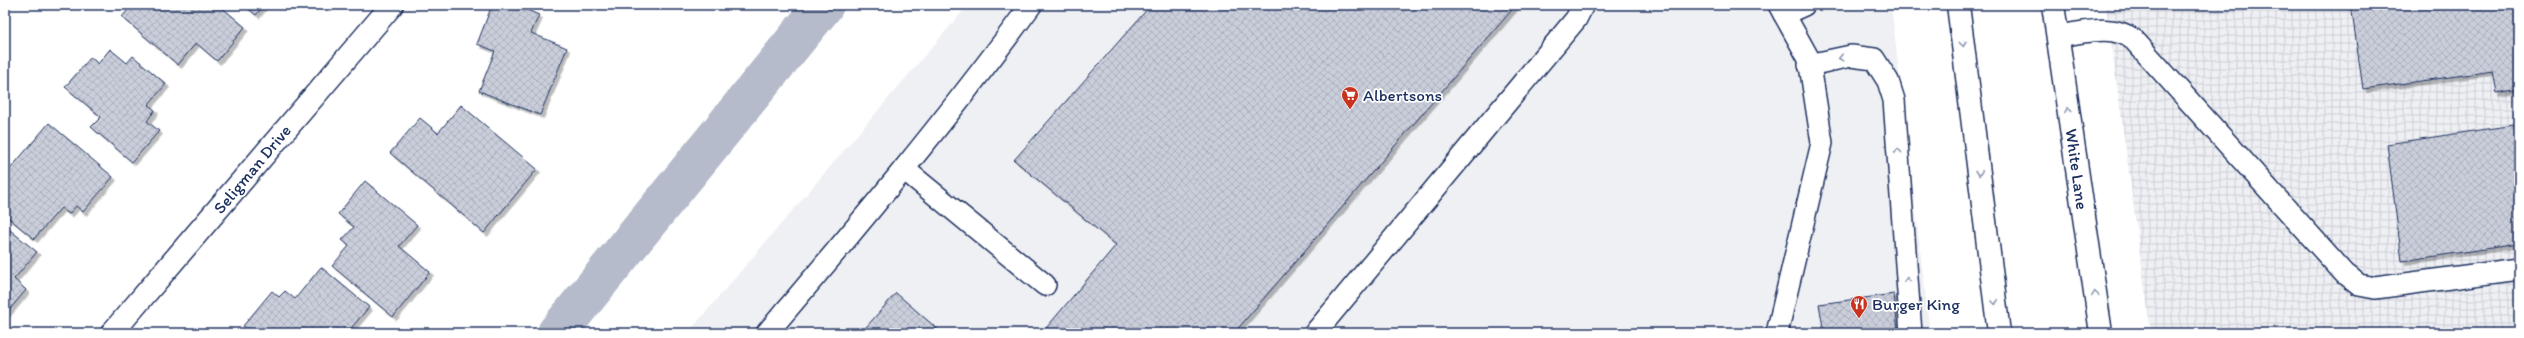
<svg xmlns="http://www.w3.org/2000/svg" width="2524" height="338" viewBox="0 0 2524 338" font-family="Itim,sans-serif">
<style>
.built{fill:#eff0f4}
.industrial{fill:url(#industrial-grid)}
.lines{fill:none;stroke-linecap:round;stroke-linejoin:round}
.canal{stroke:#b5bbca;stroke-width:40}
.building{fill:url(#building-cross-hatch);stroke:#1b2f5e;filter:url(#shadow)}
.lane-casing{stroke:#1b2f5e;stroke-width:24}
.street-casing{stroke:#1b2f5e;stroke-width:25}
.secondary-casing{stroke:#1b2f5e;stroke-width:25}
.lane{stroke:#fff;stroke-width:21}
.street{stroke:#fff;stroke-width:22}
.secondary{stroke:#fff;stroke-width:22}
.oneway{stroke:#8d97ae}
.labels{text-anchor:middle;dominant-baseline:central;stroke-width:3.5;stroke-linejoin:round;paint-order:stroke}
.poi-label{font-size:17px;fill:#1b2f5e;stroke:#fff;text-anchor:start}
.street-label{font-size:17px;fill:#1b2f5e;stroke:#fff}
</style>
<defs>
<pattern id="industrial-grid" width="8" height="8" patternUnits="userSpaceOnUse"><rect width="8" height="8" fill="#eff0f4"/><path d="M0 4h8M4 0v8" fill="none" stroke="#ccced4"/></pattern>
<pattern id="building-cross-hatch" width="8" height="8" patternUnits="userSpaceOnUse"><rect width="8" height="8" fill="#caceda"/><path d="M0 0l8 8M0 8l8-8" fill="none" stroke="#adb1be"/></pattern>
<filter id="shadow"><feDropShadow dx="3.5" dy="3.5" stdDeviation="0" flood-color="#0004"/></filter>
</defs>
<rect width="100%" height="100%" fill="#fff"/>
<filter id="ink" filterUnits="userSpaceOnUse"><feTurbulence type="fractalNoise" baseFrequency=".025" numOctaves="2"/><feDisplacementMap in="SourceGraphic" scale="8" xChannelSelector="R" yChannelSelector="G"/><feConvolveMatrix kernelMatrix="1 2 1 2 8 2 1 2 1" color-interpolation-filters="sRGB"/></filter>
<g filter="url(#ink)">
<polygon class="built" points="968,5 1891,5 1930,333 688,333"/>
<polygon class="industrial" points="2106,5 2519,5 2519,333 2151,333"/>
<g class="lines">
<polyline class="canal" points="557,333 824,5"/>
</g>
<g class="building">
<polygon points="132,5 219,5 245,27 217,61 196,43 178,65 122,17"/>
<polygon points="244,5 264,5 256,15"/>
<polygon points="492,5 515,5 539,15 531,33 567,48 540,115 479,91 495,51 477,44"/>
<polygon points="1151,5 1516,5 1234,333 1042,333 1116,245 1014,160"/>
<polygon points="2351,5 2519,5 2519,89 2497,93 2493,71 2363,89"/>
<polygon points="110,49 127,63 133,56 166,84 148,105 155,110 147,121 159,131 132,162 91,127 101,117 65,87 91,57 98,64"/>
<polygon points="461,105 537,169 484,233 390,153 420,118 438,133"/>
<polygon points="49,123 113,177 83,212 76,206 69,214 61,208 34,239 5,215 5,175"/>
<polygon points="2514,125 2519,156 2519,244 2402,261 2387,144"/>
<polygon points="365,181 417,225 399,246 430,272 393,317 332,266 349,246 342,240 354,227 338,214"/>
<polygon points="5,226 37,252 14,279 26,290 5,315"/>
<polygon points="321,267 369,307 347,333 252,333 243,326 272,291 279,297 285,291 295,299"/>
<polygon points="896,293 942,333 861,333"/>
<polygon points="1894,294 1898,333 1824,333 1819,304"/>
</g>
<g class="lines">
<defs>
<g id="lane">
<polyline points="1784,14 1804,5"/>
<path d="M 2058,36 C 2083,33 2113,23 2134,40 L 2345,274 L 2359,285 L 2375,288 L 2519,269"/>
<polyline points="1809,65 1851,56 1874,59 1888,81 1894,100 1911,333"/>
<polyline points="904,169 1045,285"/>
<path d="M 767,333 C 858,226 948,118 1031,5"/>
<polyline points="1315,333 1576,19 1583,5"/>
<polyline points="1777,333 1822,143 1809,59 1779,5"/>
</g>
<polyline id="street" points="112,333 392,5"/>
<g id="secondary">
<polyline points="1958,5 1999,333"/>
<polyline points="2053,5 2101,333"/>
</g>
</defs>
<use href="#lane" class="lane-casing"/>
<use href="#street" class="street-casing"/>
<use href="#secondary" class="secondary-casing"/>
<use href="#lane" class="lane"/>
<use href="#street" class="street"/>
<use href="#secondary" class="secondary"/>
</g>
<defs><path id="oneway-chevron" d="M-2-3.5L2.5 0L-2 3.5" fill="none" stroke-width="1.6" stroke-linecap="round" stroke-linejoin="round"/></defs>
<g class="oneway">
<use href="#oneway-chevron" transform="translate(1963 44) rotate(83)"/>
<use href="#oneway-chevron" transform="translate(1841 58) rotate(167)"/>
<use href="#oneway-chevron" transform="translate(2068 110) rotate(-98)"/>
<use href="#oneway-chevron" transform="translate(1898 151) rotate(-94)"/>
<use href="#oneway-chevron" transform="translate(1979 173) rotate(83)"/>
<use href="#oneway-chevron" transform="translate(1907 280) rotate(-94)"/>
<use href="#oneway-chevron" transform="translate(2095 294) rotate(-98)"/>
<use href="#oneway-chevron" transform="translate(1995 302) rotate(83)"/>
</g>
</g>
<defs>
<symbol id="supermarket-pin" viewBox="-11 -11 22 30"><path d="M0 17L-7.5 6A9.5 9.5 0 1 1 7.5 6Z" fill="#c8321e" stroke="#fff"/><path d="M-6-5.5h2.5l.6 2H6L4.5 2H-2.5L-4.4-4H-6ZM-1.5 3.2a1.3 1.3 0 1 0 .1 0ZM3 3.2a1.3 1.3 0 1 0 .1 0Z" fill="#fff"/></symbol>
<symbol id="restaurant-pin" viewBox="-11 -11 22 30"><path d="M0 17L-7.5 6A9.5 9.5 0 1 1 7.5 6Z" fill="#c8321e" stroke="#fff"/><path d="M-5-6h1v4h1v-4h1v4h1v-4h1v5L-1.5 .5V6h-2V.5L-5-1ZM5-6V6H3V1.5H1.5Q1.5-4 5-6Z" fill="#fff"/></symbol>
</defs>
<g fill-rule="evenodd">
<use href="#supermarket-pin" x="1340" y="85" width="20" height="27"/>
<use href="#restaurant-pin" x="1849" y="294" width="20" height="27"/>
</g>
<g class="labels">
<g class="poi-label">
<text x="1363" y="95">Albertsons</text>
<text x="1872" y="304">Burger King</text>
</g>
<g class="street-label">
<text transform="translate(252 169) rotate(-50)">Seligman Drive</text>
<text transform="translate(2077 169) rotate(82)">White Lane</text>
</g>
</g>
<rect width="2524" height="338" fill="none" stroke="#fff" stroke-width="20"/>
<rect x="10" y="10" width="2504" height="318" fill="none" stroke="#1b2f5e" stroke-width="1.5" filter="url(#ink)"/>
</svg>
